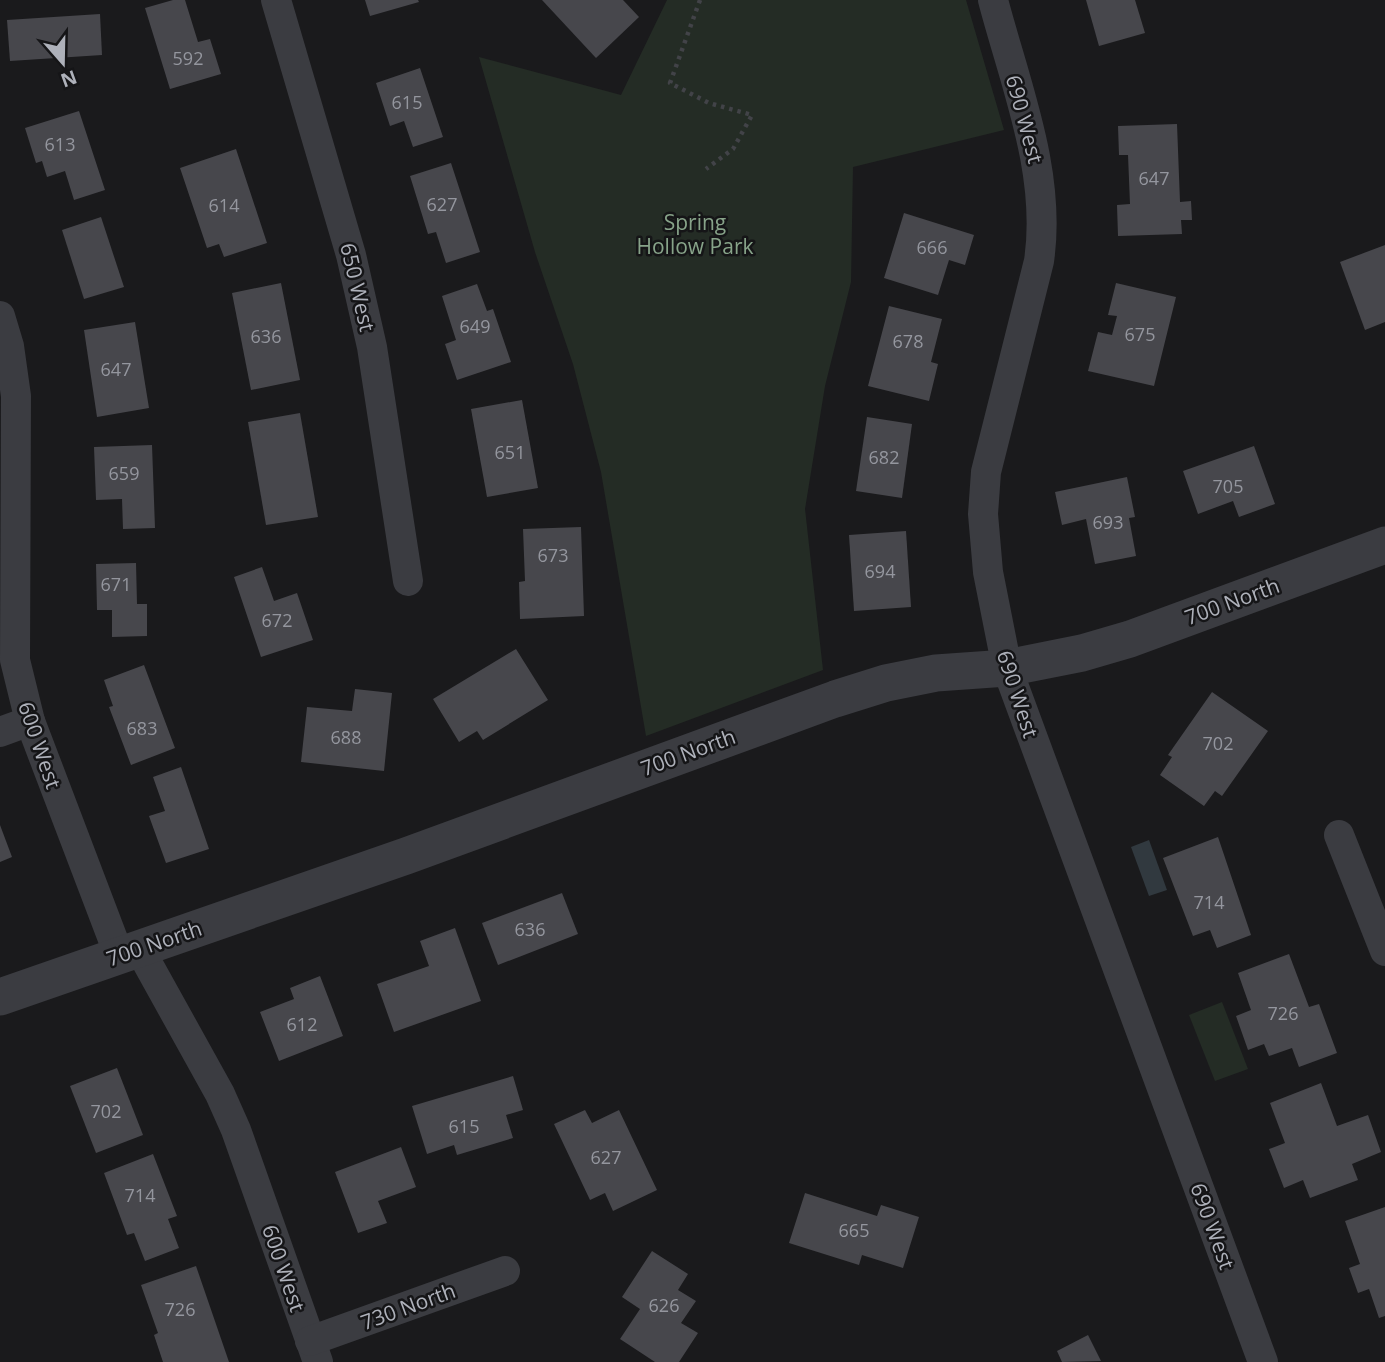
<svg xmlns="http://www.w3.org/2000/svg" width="1385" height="1362" viewBox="0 0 1385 1362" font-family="'Open Sans',sans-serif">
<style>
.green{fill:#242c25}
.water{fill:#31393f}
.building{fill:#47474c}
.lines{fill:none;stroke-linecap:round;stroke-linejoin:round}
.path{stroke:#424348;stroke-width:4.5;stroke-dasharray:3.5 5;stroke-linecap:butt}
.minor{stroke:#3b3c41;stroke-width:30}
.tertiary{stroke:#3b3c41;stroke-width:37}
.labels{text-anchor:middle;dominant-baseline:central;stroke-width:5;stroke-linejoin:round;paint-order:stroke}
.number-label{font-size:18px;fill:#94969e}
.street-label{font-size:21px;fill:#aeb1ba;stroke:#151517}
.park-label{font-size:21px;fill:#87a389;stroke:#151517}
</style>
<rect width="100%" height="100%" fill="#1a1a1c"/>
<g class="green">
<polygon points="667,0 966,0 1004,130 853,167 851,282 825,386 805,509 823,670 646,736 601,472 573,364 535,252 479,57 621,95"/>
<polygon points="1222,1002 1248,1069 1215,1081 1189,1015"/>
</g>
<polygon class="water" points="1149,840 1167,890 1149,896 1131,847"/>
<g class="building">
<polygon points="173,0 185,0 198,42 210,39 221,74 170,89 145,8"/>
<polygon points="365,0 418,0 419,2 370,16"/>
<polygon points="542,0 623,0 639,17 596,58"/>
<polygon points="1086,0 1135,0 1145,33 1099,46"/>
<polygon points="100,14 102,55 10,61 7,20"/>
<polygon points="420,68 443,137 413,147 404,121 390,126 376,83"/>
<polygon points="79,111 105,190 74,200 65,171 47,177 42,161 36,163 25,128"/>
<polygon points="1177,124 1180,202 1191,201 1192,220 1181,220 1182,234 1118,236 1117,205 1130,204 1128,155 1119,155 1118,126"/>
<polygon points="236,149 267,243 224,257 219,244 207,248 180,168"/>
<polygon points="451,163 480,252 446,263 436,232 428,234 410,176"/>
<polygon points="904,213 974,235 965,265 949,260 938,295 884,278"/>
<polygon points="101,217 124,287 84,299 62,230"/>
<polygon points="1385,245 1385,322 1365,330 1340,262"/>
<polygon points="281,283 300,380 251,390 232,293"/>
<polygon points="1116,283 1176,297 1154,386 1088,371 1098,332 1112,335 1117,316 1108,315"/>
<polygon points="477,284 487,311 493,309 511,362 457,380 445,344 456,340 442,296"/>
<polygon points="889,306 942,319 931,362 938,364 929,401 868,386"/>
<polygon points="135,322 149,408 97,417 84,330"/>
<polygon points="522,400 538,488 487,497 471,409"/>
<polygon points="300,413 318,517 266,525 248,422"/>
<polygon points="867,417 912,424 902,498 856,491"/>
<polygon points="152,445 155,528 123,529 122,499 96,500 94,447"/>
<polygon points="1254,446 1275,504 1239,517 1233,501 1198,514 1183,471"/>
<polygon points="1127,477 1135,517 1129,518 1136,556 1095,564 1086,519 1062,525 1055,492"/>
<polygon points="581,527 584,616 520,619 519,582 525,581 523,529"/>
<polygon points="906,531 911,607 854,611 849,535"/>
<polygon points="136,563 137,604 147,604 147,636 112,637 112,610 97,610 96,564"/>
<polygon points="262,567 274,601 297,593 313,640 261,657 234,577"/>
<polygon points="516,649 548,700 483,740 477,731 459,742 433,699"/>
<polygon points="144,665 175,748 131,765 109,707 113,706 104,680"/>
<polygon points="355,689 392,693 384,771 301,762 307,707 352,711"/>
<polygon points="1212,692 1268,731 1222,796 1215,791 1204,806 1160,775 1172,757 1168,755"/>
<polygon points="181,767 209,849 166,863 149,816 165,811 153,777"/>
<polygon points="0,825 12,857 0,862"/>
<polygon points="1218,837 1251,935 1217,948 1210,930 1193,936 1163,858"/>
<polygon points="562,893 578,934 498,965 482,923"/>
<polygon points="455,928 481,1001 394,1032 377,984 429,966 420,941"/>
<polygon points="1289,954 1309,1007 1319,1004 1337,1053 1299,1067 1292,1048 1269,1056 1264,1044 1248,1050 1236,1016 1251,1010 1238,973"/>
<polygon points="320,976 343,1036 279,1061 260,1012 294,999 290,988"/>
<polygon points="117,1068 143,1135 96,1153 70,1086"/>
<polygon points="513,1076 523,1110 506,1115 513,1138 457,1155 454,1145 427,1154 412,1106"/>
<polygon points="1321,1083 1337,1126 1368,1115 1381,1152 1352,1164 1358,1180 1310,1198 1303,1180 1284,1188 1269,1149 1285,1143 1270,1103"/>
<polygon points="585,1110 592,1123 619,1110 657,1190 613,1211 605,1193 590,1200 554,1124"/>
<polygon points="401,1147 416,1187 378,1201 387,1223 358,1233 335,1172"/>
<polygon points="153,1154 177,1216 168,1219 179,1248 145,1261 134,1233 127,1235 104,1173"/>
<polygon points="805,1193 877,1216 881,1205 919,1217 903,1268 862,1255 859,1265 789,1243"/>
<polygon points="1385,1207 1385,1316 1379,1318 1369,1289 1358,1293 1349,1268 1360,1264 1345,1221"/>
<polygon points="652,1251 688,1274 678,1290 696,1301 681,1323 698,1333 679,1362 655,1362 620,1339 640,1309 622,1297"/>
<polygon points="196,1266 229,1362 163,1362 154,1335 158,1333 141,1285"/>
<polygon points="1088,1335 1101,1361 1062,1362 1057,1351"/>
</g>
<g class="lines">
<polyline class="path" points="700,0 670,83 709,103 752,115 733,149 706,169"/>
<g class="minor">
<polyline points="276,0 351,255 372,347 408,581"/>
<path d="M 993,0 C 1015,84 1052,173 1039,261 L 986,472 L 983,514 L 988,572 L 1007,668 L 1263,1362"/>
<polyline points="0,316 9,346 16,396 15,660 30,721 119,955"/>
<polyline points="0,732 30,721"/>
<polyline points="1339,835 1385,951"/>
<polyline points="139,948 220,1094 236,1130 318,1362"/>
<polyline points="310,1341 505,1271"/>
</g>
<polyline class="tertiary" points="0,997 406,856 835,699 886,683 936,673 1007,668 1082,653 1130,639 1385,545"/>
</g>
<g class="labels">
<g class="number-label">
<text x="188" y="58">592</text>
<text x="407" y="102">615</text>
<text x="60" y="144">613</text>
<text x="1154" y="178">647</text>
<text x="442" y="204">627</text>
<text x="224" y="205">614</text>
<text x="932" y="247">666</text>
<text x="475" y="326">649</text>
<text x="1140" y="334">675</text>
<text x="266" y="336">636</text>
<text x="908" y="341">678</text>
<text x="116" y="369">647</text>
<text x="510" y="452">651</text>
<text x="884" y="457">682</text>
<text x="124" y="473">659</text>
<text x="1228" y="486">705</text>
<text x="1108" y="522">693</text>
<text x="553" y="555">673</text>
<text x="880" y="571">694</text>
<text x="116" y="584">671</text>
<text x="277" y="620">672</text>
<text x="142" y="728">683</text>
<text x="346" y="737">688</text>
<text x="1218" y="743">702</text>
<text x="1209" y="902">714</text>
<text x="530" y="929">636</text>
<text x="1283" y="1013">726</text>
<text x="302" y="1024">612</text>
<text x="106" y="1111">702</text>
<text x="464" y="1126">615</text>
<text x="606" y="1157">627</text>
<text x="140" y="1195">714</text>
<text x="854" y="1230">665</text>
<text x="664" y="1305">626</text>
<text x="180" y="1309">726</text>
</g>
<g class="street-label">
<text transform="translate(1025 119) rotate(75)">690 West</text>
<text transform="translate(358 287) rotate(77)">650 West</text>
<text transform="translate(1232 601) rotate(-20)">700 North</text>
<text transform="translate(1018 694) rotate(72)">690 West</text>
<text transform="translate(40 745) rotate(71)">600 West</text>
<text transform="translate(688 752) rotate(-20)">700 North</text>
<text transform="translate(154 943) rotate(-19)">700 North</text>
<text transform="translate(1213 1226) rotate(70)">690 West</text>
<text transform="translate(284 1268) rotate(71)">600 West</text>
<text transform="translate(408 1306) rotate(-20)">730 North</text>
</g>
<g class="park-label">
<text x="695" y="222">Spring<tspan x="695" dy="24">Hollow Park</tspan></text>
</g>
</g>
<g transform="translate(63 63) rotate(160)" stroke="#151517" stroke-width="5" paint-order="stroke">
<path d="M0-5L12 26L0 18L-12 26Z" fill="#aeb1ba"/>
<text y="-10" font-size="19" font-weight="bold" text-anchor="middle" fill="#aeb1ba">N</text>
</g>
</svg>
